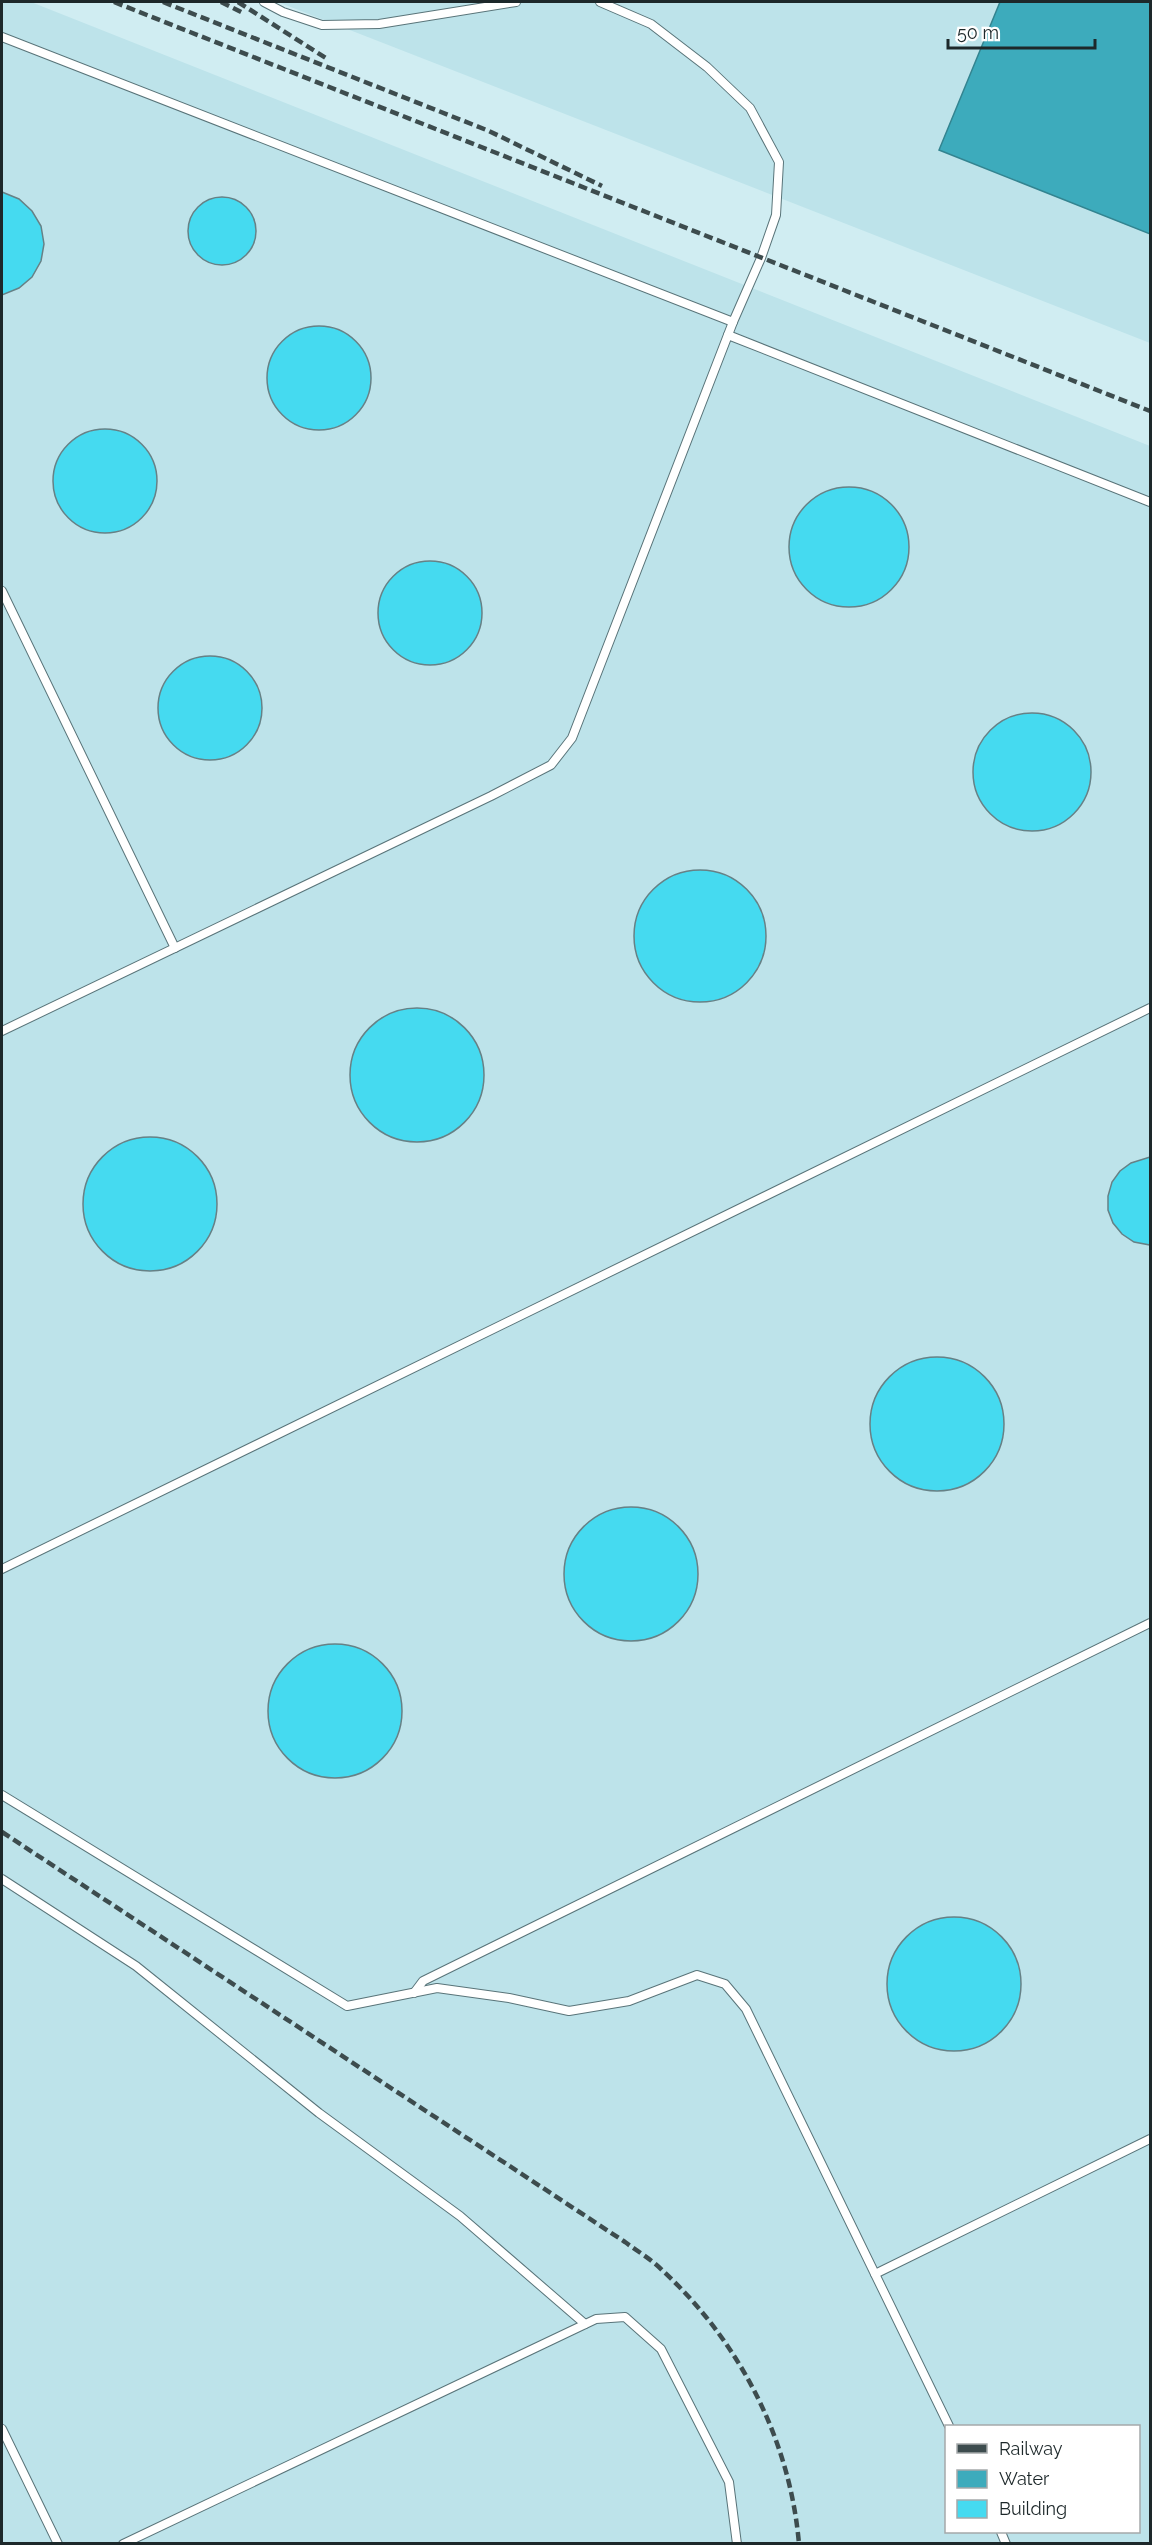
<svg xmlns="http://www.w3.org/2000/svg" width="1152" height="2545" viewBox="0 0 1152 2545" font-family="Raleway,sans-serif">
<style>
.built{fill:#bde3ea;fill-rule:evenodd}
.water{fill:#3dabbc;stroke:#338490;stroke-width:1.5}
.building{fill:#45daf0;stroke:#668186;stroke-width:1.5}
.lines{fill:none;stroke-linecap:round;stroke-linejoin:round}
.lane-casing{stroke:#597479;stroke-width:10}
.lane{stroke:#fff;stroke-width:8}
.rail{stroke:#3d4c4e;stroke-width:4.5;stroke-dasharray:9 4.5;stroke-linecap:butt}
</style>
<rect width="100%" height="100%" fill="#d0edf2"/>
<g class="built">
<path d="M 2,2 L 31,2 L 1150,446 L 1150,2543 L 2,2544 ZM 946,2426 L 1138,2426 L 1138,2532 L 946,2532 Z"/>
<polygon points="278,2 1150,2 1150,343 808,209"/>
</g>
<polygon class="water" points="1000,2 1150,2 1150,234 939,150"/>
<g class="building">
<polygon points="2,192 19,199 32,211 41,226 44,244 41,261 32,277 19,288 2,295"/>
<circle cx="222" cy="231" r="34"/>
<circle cx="319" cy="378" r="52"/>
<circle cx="105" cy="481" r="52"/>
<circle cx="849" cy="547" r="60"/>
<circle cx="430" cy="613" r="52"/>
<circle cx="210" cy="708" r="52"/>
<circle cx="1032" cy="772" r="59"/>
<circle cx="700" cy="936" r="66"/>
<circle cx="417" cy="1075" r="67"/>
<circle cx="150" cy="1204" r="67"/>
<polygon points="1150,1157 1150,1245 1134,1242 1122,1234 1113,1223 1108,1210 1108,1196 1112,1182 1120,1171 1131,1163"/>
<circle cx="937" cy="1424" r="67"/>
<circle cx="631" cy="1574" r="67"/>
<circle cx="335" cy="1711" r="67"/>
<circle cx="954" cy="1984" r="67"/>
</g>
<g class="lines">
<defs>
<g id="lane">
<polyline points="264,2 283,12 322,25 379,24 516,2"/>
<polyline points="2,37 733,322"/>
<polyline points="728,335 1150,502"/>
<polyline points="2,591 175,948"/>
<polyline points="2,1031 491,796 551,765 572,738 733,322 761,258 776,215 779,162 750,108 707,67 651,24 600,2"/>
<polyline points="2,1569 1150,1008"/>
<polyline points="2,1795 347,2006 437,1988 509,1998 569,2011 629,2001 697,1975 725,1984 746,2009 949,2426"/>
<polyline points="2,1879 136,1966 319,2113 460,2216 585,2324"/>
<polyline points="414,1993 423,1981 1150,1623"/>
<polyline points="875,2274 1150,2139"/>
<polyline points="2,2429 58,2544"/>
<polyline points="1001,2532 1006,2544"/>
<polyline points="123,2544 596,2319 625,2317 661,2349 729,2482 737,2544"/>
</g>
</defs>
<use href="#lane" class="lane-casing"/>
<use href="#lane" class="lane"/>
<g class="rail">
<polyline points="114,2 1150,411"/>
<polyline points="163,2 489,131 602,186"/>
<polyline points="221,2 245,14"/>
<polyline points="238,2 329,60"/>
<path d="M 2,1832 L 625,2242 C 637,2251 651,2259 662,2270 C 739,2341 790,2439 799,2544"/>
</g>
</g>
<rect width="1152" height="2545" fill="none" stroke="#1d282a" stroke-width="6"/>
<rect x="945" y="2425" width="195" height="108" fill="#ffffff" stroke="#a5a9aa" stroke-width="1.5"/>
<rect x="957" y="2444" width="30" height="9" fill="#3d4c4e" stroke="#a5a9aa" stroke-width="1.5"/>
<text x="999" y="2455" font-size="18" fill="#1d282a">Railway</text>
<rect x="957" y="2470" width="30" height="18" fill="#3dabbc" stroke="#a5a9aa" stroke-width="1.5"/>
<text x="999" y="2485" font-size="18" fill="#1d282a">Water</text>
<rect x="957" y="2500" width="30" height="18" fill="#45daf0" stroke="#a5a9aa" stroke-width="1.5"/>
<text x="999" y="2515" font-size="18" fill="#1d282a">Building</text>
<path d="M948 39v9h147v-9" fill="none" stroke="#1d282a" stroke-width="3"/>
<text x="957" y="39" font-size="18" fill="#1d282a" stroke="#ffffff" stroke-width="4.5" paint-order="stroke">50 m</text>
</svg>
